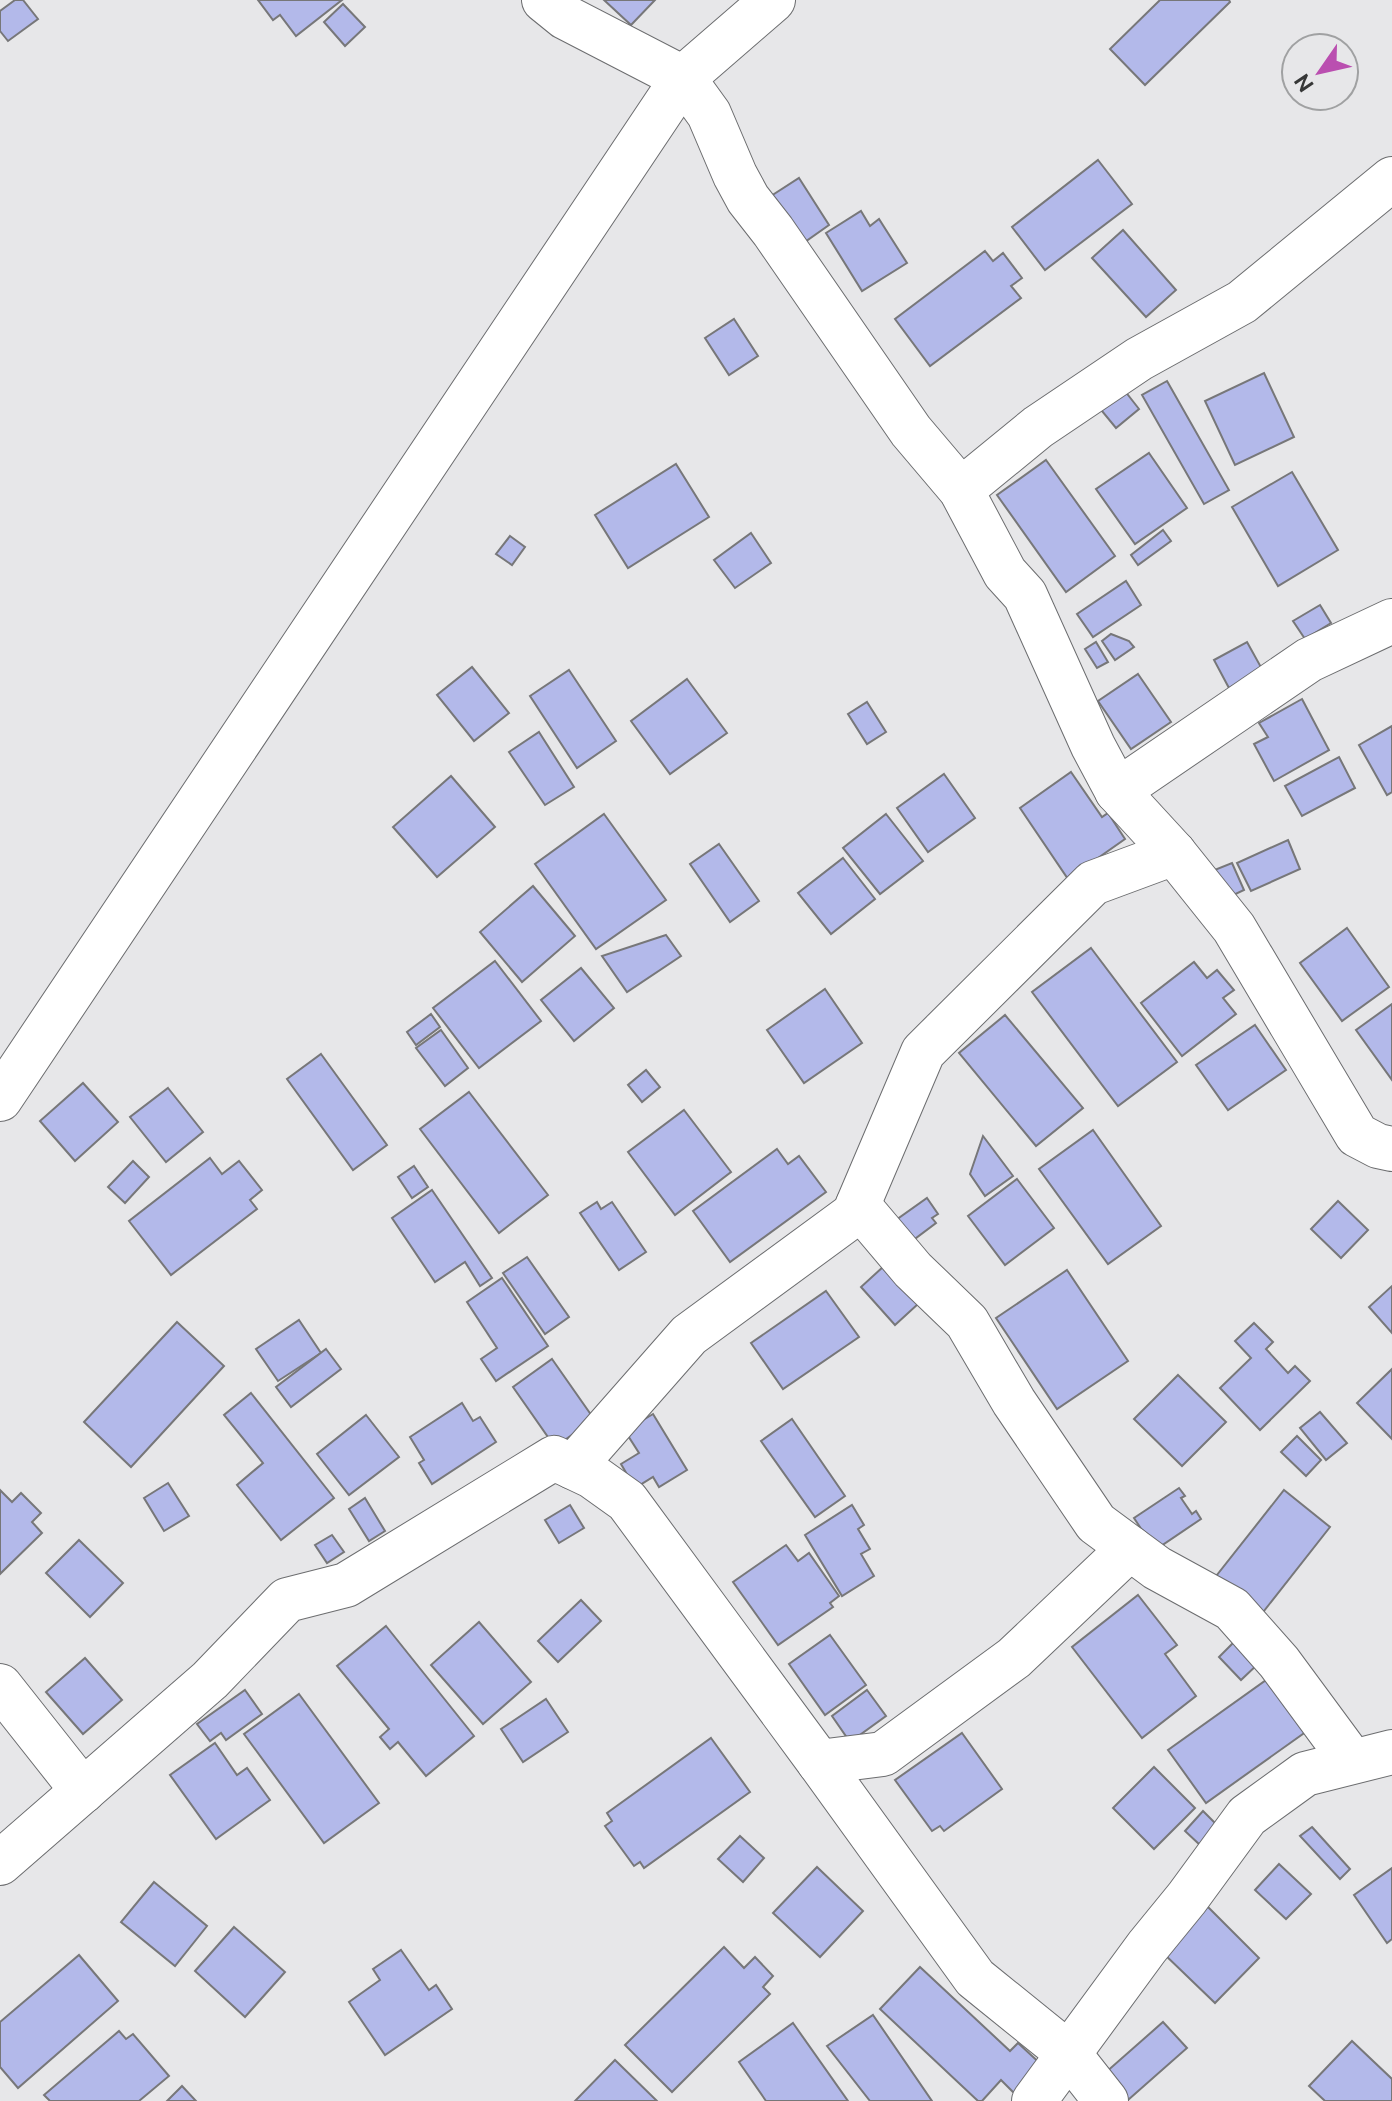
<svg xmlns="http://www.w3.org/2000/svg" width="1392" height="2101" viewBox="0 0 1392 2101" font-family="Ubuntu,sans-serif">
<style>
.building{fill:#b3b9ea;stroke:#777779;stroke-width:2}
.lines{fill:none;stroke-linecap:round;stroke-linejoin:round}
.street-casing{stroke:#6c6d6f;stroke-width:46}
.street{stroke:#fff;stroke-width:44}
</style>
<rect width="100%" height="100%" fill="#e7e7e9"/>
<g class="building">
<polygon points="15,0 23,0 38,19 8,41 0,31 0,11"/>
<polygon points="258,0 342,0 296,36 280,15 273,20"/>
<polygon points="604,0 655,0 631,25"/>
<polygon points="1160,0 1229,0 1230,2 1145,85 1110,49"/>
<polygon points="343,4 365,27 345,46 324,22"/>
<polygon points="1098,160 1132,204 1045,270 1012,227"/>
<polygon points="799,178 829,225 802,244 771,196"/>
<polygon points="861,211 870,226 879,219 907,263 862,291 826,233"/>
<polygon points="1123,230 1176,290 1146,317 1092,258"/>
<polygon points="985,251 993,261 1003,253 1022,278 1011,286 1021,298 930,366 895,319"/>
<polygon points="734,319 758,356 729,375 705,338"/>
<polygon points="1264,373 1294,437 1235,465 1205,401"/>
<polygon points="1167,381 1229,490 1204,504 1142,395"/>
<polygon points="1121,386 1139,409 1116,428 1097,405"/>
<polygon points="1149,453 1187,508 1135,544 1096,489"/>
<polygon points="1046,460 1115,556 1066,592 997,495"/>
<polygon points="676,464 709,517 628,568 595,515"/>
<polygon points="1292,472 1338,550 1278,586 1232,507"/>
<polygon points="1163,530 1171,541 1138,565 1131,555"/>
<polygon points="751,533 771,563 735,588 714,560"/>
<polygon points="510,536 525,547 512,565 496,554"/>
<polygon points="1126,581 1141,605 1093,637 1077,614"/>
<polygon points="1320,605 1331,623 1305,639 1293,621"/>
<polygon points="1111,634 1129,641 1134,647 1115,660 1102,641"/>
<polygon points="1096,642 1108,662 1097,668 1085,649"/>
<polygon points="1247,642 1262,669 1229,688 1214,660"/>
<polygon points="472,667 509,713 474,741 437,695"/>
<polygon points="569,670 616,741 577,768 530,696"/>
<polygon points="1138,674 1171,722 1131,749 1098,701"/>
<polygon points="687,679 727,733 670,774 631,721"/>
<polygon points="1302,699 1329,750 1274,781 1254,744 1268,737 1259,723"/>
<polygon points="867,702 886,732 867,744 848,714"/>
<polygon points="1392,726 1392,792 1387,795 1359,745"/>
<polygon points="539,732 574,787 545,805 509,752"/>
<polygon points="1339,757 1355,788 1302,816 1285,786"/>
<polygon points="1071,772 1102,817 1108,813 1125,839 1068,879 1020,808"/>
<polygon points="944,774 975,818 928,852 897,808"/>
<polygon points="451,776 495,827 437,877 393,827"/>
<polygon points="604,814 666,900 596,949 535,864"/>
<polygon points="886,814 923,861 880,894 843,848"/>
<polygon points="1288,840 1300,869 1251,891 1237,863"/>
<polygon points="719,844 759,901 730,922 690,864"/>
<polygon points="843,858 875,899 831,934 798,893"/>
<polygon points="1232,863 1244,890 1225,899 1212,871"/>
<polygon points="533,886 575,936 522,982 480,932"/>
<polygon points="1347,928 1389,987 1342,1021 1300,963"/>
<polygon points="666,935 681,956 627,992 602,956"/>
<polygon points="1091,948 1177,1062 1118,1106 1032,992"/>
<polygon points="495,961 541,1021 479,1068 433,1008"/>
<polygon points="1194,962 1207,978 1217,970 1234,990 1223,998 1236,1014 1182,1056 1141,1003"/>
<polygon points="581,968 614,1008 574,1041 541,1000"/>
<polygon points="825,989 862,1043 804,1083 767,1030"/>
<polygon points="1392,1004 1392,1080 1356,1030"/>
<polygon points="431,1014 440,1027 416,1045 407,1032"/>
<polygon points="1005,1015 1083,1108 1036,1146 959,1053"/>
<polygon points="1255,1025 1286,1070 1228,1110 1196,1065"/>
<polygon points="441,1030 468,1068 445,1086 416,1048"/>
<polygon points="321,1054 387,1145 353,1170 287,1079"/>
<polygon points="646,1070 660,1087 642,1102 628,1085"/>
<polygon points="83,1083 118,1122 75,1161 40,1121"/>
<polygon points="168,1088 203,1132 166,1162 130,1117"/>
<polygon points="469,1092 548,1195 499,1233 420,1129"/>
<polygon points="684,1110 731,1172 675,1215 628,1152"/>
<polygon points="1093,1130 1161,1226 1108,1264 1039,1169"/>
<polygon points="983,1136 1013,1176 985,1196 970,1174"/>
<polygon points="777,1149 788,1164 799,1156 826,1192 730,1262 693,1211"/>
<polygon points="210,1158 222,1174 239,1161 262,1190 250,1200 257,1209 171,1275 129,1221"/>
<polygon points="133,1161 149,1177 125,1203 108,1187"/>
<polygon points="414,1166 428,1187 412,1198 398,1177"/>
<polygon points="1017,1179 1054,1228 1005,1265 968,1216"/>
<polygon points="432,1190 492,1278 480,1286 465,1262 435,1282 392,1218"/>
<polygon points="927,1198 938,1214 932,1218 936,1223 912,1241 896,1220"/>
<polygon points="1338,1201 1368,1230 1341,1258 1311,1229"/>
<polygon points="597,1202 601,1209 612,1202 646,1252 619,1270 580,1213"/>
<polygon points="527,1257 569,1317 545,1334 503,1273"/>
<polygon points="884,1266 918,1304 895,1325 861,1287"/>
<polygon points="1067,1270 1128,1361 1057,1409 996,1318"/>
<polygon points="502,1278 548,1346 496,1381 481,1359 497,1348 467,1302"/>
<polygon points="1392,1286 1392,1333 1369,1307"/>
<polygon points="826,1291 859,1337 783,1389 751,1343"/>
<polygon points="299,1320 321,1353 278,1381 256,1349"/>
<polygon points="177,1322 224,1366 131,1467 84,1422"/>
<polygon points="1254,1323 1273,1342 1266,1349 1288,1373 1295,1366 1310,1381 1260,1430 1220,1388 1251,1358 1235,1341"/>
<polygon points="326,1349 341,1369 291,1407 276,1387"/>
<polygon points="552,1359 594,1419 555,1447 513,1387"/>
<polygon points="1392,1369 1392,1439 1357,1403"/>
<polygon points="1178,1375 1226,1422 1182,1466 1134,1419"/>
<polygon points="251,1393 334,1498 281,1540 237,1485 263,1463 224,1415"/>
<polygon points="462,1403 473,1421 480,1417 496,1442 432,1484 419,1463 424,1460 410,1437"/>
<polygon points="1320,1412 1347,1443 1326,1460 1300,1428"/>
<polygon points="653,1414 687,1470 659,1487 653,1477 635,1488 621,1464 639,1453 625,1431"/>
<polygon points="366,1415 399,1457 349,1495 317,1454"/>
<polygon points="792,1419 845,1496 815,1517 761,1441"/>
<polygon points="1297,1436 1321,1460 1306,1476 1281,1452"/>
<polygon points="168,1483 189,1516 164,1531 144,1498"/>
<polygon points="1179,1488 1185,1496 1181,1498 1192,1514 1196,1511 1201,1519 1155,1550 1134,1518"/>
<polygon points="0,1490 12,1502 21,1493 41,1513 32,1522 42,1533 0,1574"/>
<polygon points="1284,1490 1330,1527 1260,1616 1213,1580"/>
<polygon points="365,1498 385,1531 369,1541 349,1509"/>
<polygon points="570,1505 584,1528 559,1543 545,1520"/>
<polygon points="852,1505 864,1525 858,1529 870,1549 861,1554 874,1576 842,1596 805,1535"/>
<polygon points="332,1535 344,1552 327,1563 315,1545"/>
<polygon points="79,1540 123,1583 90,1617 46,1573"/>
<polygon points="786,1545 798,1561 809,1553 839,1596 830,1603 833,1607 778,1645 733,1582"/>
<polygon points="1138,1595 1177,1645 1165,1654 1196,1696 1142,1738 1072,1647"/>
<polygon points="581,1600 601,1621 558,1662 538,1641"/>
<polygon points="479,1622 531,1682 483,1724 431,1665"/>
<polygon points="386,1626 474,1736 426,1776 398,1742 390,1749 380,1737 389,1729 337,1666"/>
<polygon points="830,1635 866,1685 825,1715 789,1664"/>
<polygon points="1238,1638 1260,1662 1241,1680 1219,1657"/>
<polygon points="85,1658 122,1700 83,1734 46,1692"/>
<polygon points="1269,1678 1307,1731 1206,1803 1168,1750"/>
<polygon points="245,1690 262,1714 226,1740 221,1733 210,1741 197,1724"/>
<polygon points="867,1690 886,1716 850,1742 832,1716"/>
<polygon points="299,1694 379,1803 324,1843 244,1734"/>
<polygon points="546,1699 568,1732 523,1762 501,1729"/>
<polygon points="962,1733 1002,1789 944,1831 940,1826 932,1831 895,1780"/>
<polygon points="711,1738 750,1792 644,1868 640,1862 634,1866 605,1826 612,1821 607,1813"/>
<polygon points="215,1743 237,1775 247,1768 270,1800 216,1839 170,1775"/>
<polygon points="1154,1767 1195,1808 1154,1849 1113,1808"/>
<polygon points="1203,1811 1218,1826 1200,1845 1185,1831"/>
<polygon points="1312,1827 1350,1869 1340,1879 1300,1836"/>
<polygon points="740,1836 764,1858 743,1882 718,1859"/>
<polygon points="1279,1864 1311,1894 1286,1919 1255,1890"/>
<polygon points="817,1867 863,1911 820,1957 773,1913"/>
<polygon points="1392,1868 1392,1939 1387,1943 1354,1895"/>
<polygon points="154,1882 207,1926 175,1966 121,1922"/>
<polygon points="1207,1906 1259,1958 1215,2003 1162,1952"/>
<polygon points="234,1927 285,1972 245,2017 195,1971"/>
<polygon points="724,1947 744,1968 755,1957 773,1976 763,1987 770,1994 672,2092 625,2045"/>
<polygon points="401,1950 429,1990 436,1985 452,2009 385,2055 349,2002 380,1980 373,1969"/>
<polygon points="79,1955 118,2001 18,2088 0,2067 0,2022"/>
<polygon points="920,1967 1010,2051 1018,2043 1044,2067 1017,2096 1001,2080 982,2101 978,2101 880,2009"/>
<polygon points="873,2015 932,2101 870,2101 827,2046"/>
<polygon points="1163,2022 1187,2048 1128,2100 1105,2073"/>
<polygon points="793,2023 848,2101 766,2101 739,2062"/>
<polygon points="119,2031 126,2039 133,2034 169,2076 139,2101 50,2101 44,2095"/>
<polygon points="1352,2041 1392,2079 1392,2101 1325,2101 1309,2086"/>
<polygon points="615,2060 657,2101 575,2101"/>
<polygon points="182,2086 196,2101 167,2101"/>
</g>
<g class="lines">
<defs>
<g id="street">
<polyline points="544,0 565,17 683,78 709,114 735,175 748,199 773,231 911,431 961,490 1005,573 1025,595 1093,746 1117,791 1174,853 1234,928 1357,1135 1378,1146 1392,1149"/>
<polyline points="961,490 1038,427 1139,359 1242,302 1392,179"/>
<polyline points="1117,791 1309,660 1392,621"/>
<polyline points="0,1099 683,78 773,0"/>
<polyline points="858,1205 913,1270 967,1322 1014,1402 1096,1523 1157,1568 1232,1609 1279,1662 1352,1761"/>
<polyline points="573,1467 689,1335 854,1214 923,1052 1093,883 1174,853"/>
<polyline points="0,1686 83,1791"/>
<polyline points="819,1762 883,1754 1014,1658 1130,1548"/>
<polyline points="0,1863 210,1680 287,1600 346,1585 554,1458 592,1476 627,1501 819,1762 975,1978 1069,2054 1106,2101"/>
<polyline points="1034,2101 1147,1947 1187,1898 1247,1816 1305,1774 1392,1752"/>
</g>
</defs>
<use href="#street" class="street-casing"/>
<use href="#street" class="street"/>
</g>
<g transform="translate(1320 72) rotate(236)"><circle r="38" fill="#e7e7e9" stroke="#a0a1a2" stroke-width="2"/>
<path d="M0-6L14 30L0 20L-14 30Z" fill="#ba4fb0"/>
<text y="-12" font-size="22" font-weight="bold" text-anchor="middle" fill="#363737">N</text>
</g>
</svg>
